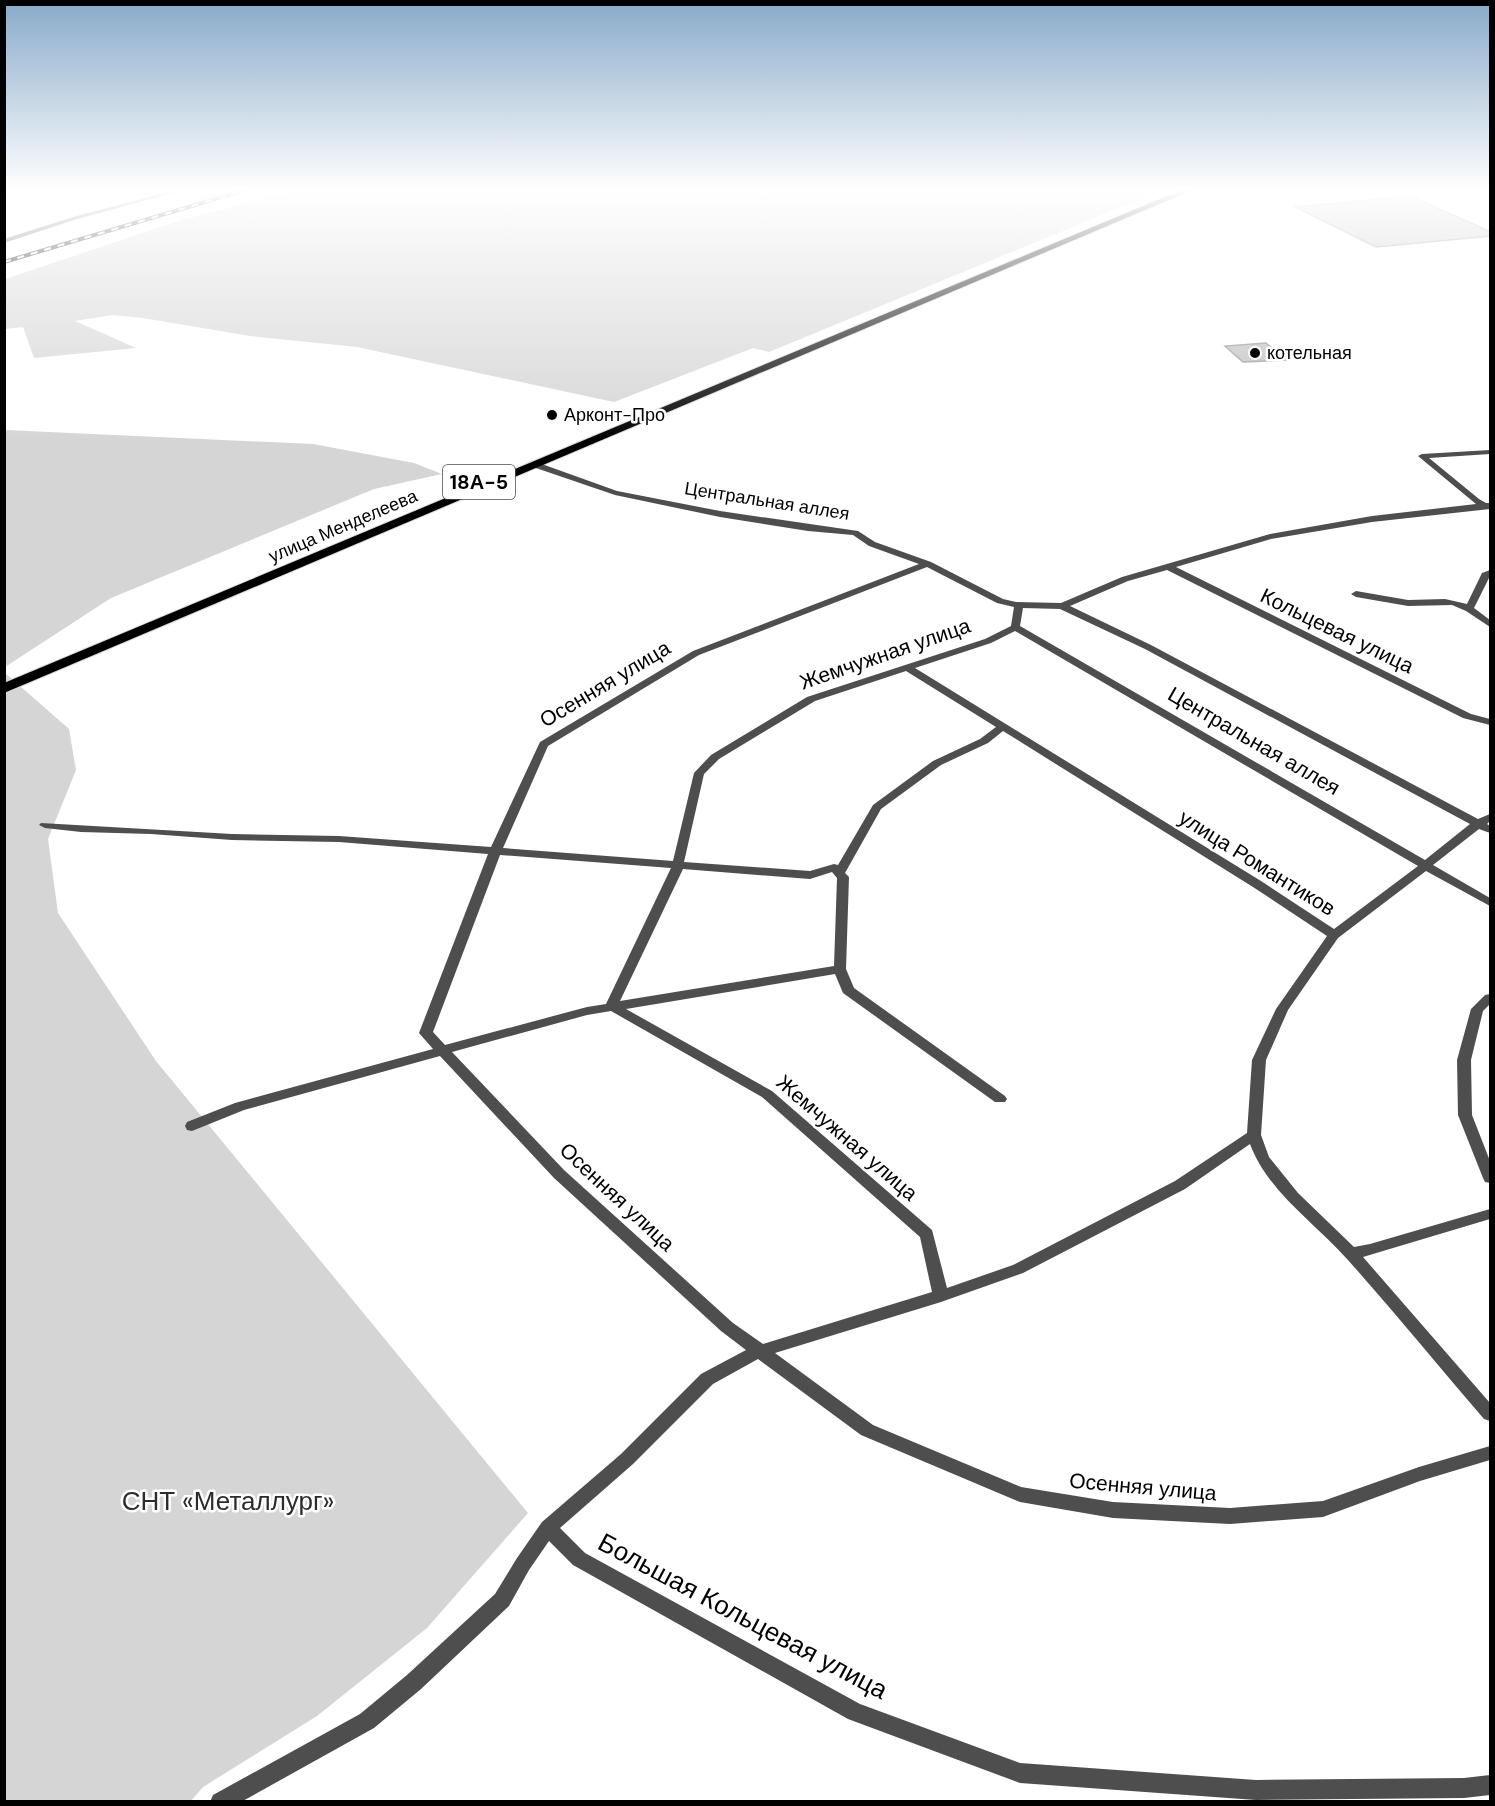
<svg xmlns="http://www.w3.org/2000/svg" width="1495" height="1806" viewBox="0 0 1495 1806" font-family="'DM Sans',sans-serif">
<style>
.green{fill:#d5d5d5}
.building{fill:#bebebe;stroke:#929292;stroke-width:1.5}
.lines{fill:none;stroke-linecap:round;stroke-linejoin:round}
.highway-casing{stroke:#dbdbdb;stroke-width:2}
.street{fill:#4e4e4e;fill-rule:evenodd}
.highway{fill:#000;fill-rule:evenodd}
.rail-casing{stroke:#000;stroke-width:4}
.rail{stroke:#fff;stroke-width:2;stroke-dasharray:7;stroke-linecap:butt}
.poi-dot{fill:#000;stroke:#fff;stroke-width:2}
.labels{text-anchor:middle;dominant-baseline:central;stroke-width:5;stroke-linejoin:round;paint-order:stroke}
.far-poi-label{font-size:18px;fill:#000;stroke:#fff;text-anchor:start}
.far-street-label{font-size:18px;fill:#000;stroke:#fff}
.shield{fill:#fff;stroke:#4c4c4c;stroke-width:1.5}
.shield-label{font-size:20px;font-weight:bold;fill:#000}
.street-label{font-size:21px;fill:#000;stroke:#fff}
.near-park-label{font-size:26px;fill:#2c2c2c;stroke:#fff}
.near-street-label{font-size:26px;fill:#000;stroke:#fff}
</style>
<rect width="100%" height="100%" fill="#fff"/>
<g class="green">
<polygon points="299,188 1167,188 769,352 753,348 614,402 357,347 250,336 143,318 112,315 75,321 136,348 34,358 23,327 5,329 5,279 172,223"/>
<polygon points="5,430 313,444 414,463 442,474 374,489 111,598 5,667"/>
<polygon points="4,672 69,729 76,770 48,839 58,913 156,1061 528,1513 427,1628 317,1716 203,1787 191,1801 5,1801"/>
</g>
<g class="building">
<polygon points="1410,196 1491,232 1491,236 1376,247 1295,207"/>
<polygon points="1266,343 1286,360 1243,362 1225,346"/>
</g>
<g class="lines">
<defs>
<polygon id="highway" points="1186,188 1197,188 4,693 4,683"/>
</defs>
<use href="#highway" class="highway-casing"/>
<g class="street">
<polygon points="183,188 192,188 77,219 4,243 4,239 73,217"/>
<path d="M 1490,450 L 1490,454 L 1429,458 L 1479,499 L 1486,503 L 1490,503 L 1490,509 L 1372,522 L 1271,539 L 1176,567 L 1471,714 L 1490,719 L 1490,725 L 1463,718 L 1167,570 L 1128,581 L 1070,606 L 1151,645 L 1478,819 L 1490,814 L 1490,821 L 1487,824 L 1490,826 L 1490,833 L 1479,829 L 1433,865 L 1490,898 L 1490,906 L 1426,871 L 1338,938 L 1288,1010 L 1266,1060 L 1261,1135 L 1269,1157 L 1298,1193 L 1354,1247 L 1370,1244 L 1490,1209 L 1490,1219 L 1363,1257 L 1490,1403 L 1490,1421 L 1484,1419 C 1438,1366 1394,1311 1347,1259 C 1314,1222 1268,1192 1250,1144 L 1185,1189 L 1023,1273 L 941,1302 L 775,1353 L 873,1425 L 1021,1487 L 1113,1502 L 1230,1508 L 1323,1501 L 1419,1467 L 1490,1446 L 1490,1460 L 1420,1481 L 1323,1517 L 1230,1524 L 1113,1518 L 1020,1502 L 861,1435 L 758,1359 L 713,1384 L 633,1464 L 560,1528 L 585,1553 L 860,1704 L 1020,1763 L 1256,1780 L 1464,1778 L 1490,1775 L 1490,1795 L 1464,1798 L 1256,1800 L 1020,1783 L 848,1719 L 573,1565 L 549,1541 L 529,1570 L 509,1606 L 421,1689 L 374,1728 L 241,1802 L 210,1802 L 213,1795 L 360,1714 L 407,1675 L 495,1594 L 517,1558 L 542,1522 L 621,1454 L 701,1374 L 746,1350 L 721,1331 L 554,1178 L 440,1056 L 244,1110 L 192,1131 L 187,1130 L 185,1126 L 187,1122 L 235,1103 L 433,1049 L 419,1033 L 488,854 L 339,842 L 232,840 L 151,834 L 81,832 L 45,828 L 39,825 L 41,823 L 232,834 L 339,836 L 491,847 L 540,742 L 693,651 L 919,564 L 869,546 L 853,535 L 808,531 L 720,517 L 615,495 L 533,467 L 533,463 L 539,463 L 617,491 L 720,511 L 858,531 L 875,542 L 931,562 L 1003,599 L 1016,602 L 1061,603 L 1122,577 L 1270,534 L 1372,516 L 1476,504 L 1418,456 L 1422,454 ZM 927,567 L 997,603 L 1014,607 L 1011,626 L 985,639 L 807,697 L 711,755 L 694,773 L 673,861 L 503,848 L 548,746 L 699,655 ZM 1023,608 L 1060,609 L 1145,649 L 1470,824 L 1425,860 L 1020,626 ZM 1015,631 L 1418,866 L 1334,929 L 1261,881 L 915,668 L 991,643 ZM 906,671 L 996,727 L 980,739 L 933,761 L 873,805 L 838,865 L 834,864 L 810,871 L 684,862 L 704,774 L 719,759 L 815,701 ZM 1003,731 L 1253,887 L 1327,936 L 1276,1009 L 1252,1060 L 1247,1133 L 1175,1181 L 1013,1265 L 947,1288 L 932,1230 L 772,1091 L 626,1009 L 835,974 L 843,993 L 995,1102 L 1005,1102 L 1007,1099 L 1005,1096 L 854,988 L 846,969 L 849,877 L 845,873 L 881,809 L 941,765 L 988,743 ZM 500,855 L 671,868 L 606,1004 L 587,1007 L 445,1045 L 433,1032 ZM 683,869 L 810,879 L 832,872 L 837,878 L 834,966 L 620,1001 ZM 611,1011 L 762,1097 L 920,1237 L 932,1292 L 763,1344 L 733,1323 L 564,1170 L 452,1052 L 587,1015 Z"/>
<polygon points="1490,570 1490,576 1474,608 1490,620 1490,627 1466,611 1452,605 1408,606 1356,597 1351,594 1356,591 1408,600 1445,599 1467,604 1482,573"/>
<polygon points="1490,994 1490,1004 1483,1011 1471,1060 1472,1115 1490,1161 1490,1183 1485,1182 1483,1178 1458,1115 1457,1060 1471,1009 1485,995"/>
</g>
<use href="#highway" class="highway"/>
<defs>
<polyline id="rail" points="4,262 252,188"/>
</defs>
<use href="#rail" class="rail-casing"/>
<use href="#rail" class="rail"/>
</g>
<linearGradient id="sky" x2="0" y2="1"><stop stop-color="#89aaca"/><stop offset="0.43" stop-color="#fff"/><stop offset="1" stop-color="#fff" stop-opacity="0"/></linearGradient>
<rect width="1495" height="441" fill="url(#sky)"/>
<g class="poi-dot">
<circle cx="1255" cy="353" r="6"/>
<circle cx="552" cy="415" r="6"/>
</g>
<g class="labels">
<g class="far-poi-label">
<text x="1267" y="353">котельная</text>
<text x="564" y="415">Арконт-Про</text>
</g>
<g class="far-street-label">
<text transform="translate(767 501) rotate(9)">Центральная аллея</text>
<text transform="translate(343 526) rotate(-23)">улица Менделеева</text>
</g>
<rect class="shield" x="443" y="465" width="72" height="34" rx="4.5"/>
<g class="shield-label">
<text x="479" y="482">18А-5</text>
</g>
<g class="street-label">
<text transform="translate(1337 631) rotate(26)">Кольцевая улица</text>
<text transform="translate(885 654) rotate(-19)">Жемчужная улица</text>
<text transform="translate(605 684) rotate(-31)">Осенняя улица</text>
<text transform="translate(1254 741) rotate(30)">Центральная аллея</text>
<text transform="translate(1257 863) rotate(32)">улица Романтиков</text>
<text transform="translate(847 1138) rotate(41)">Жемчужная улица</text>
<text transform="translate(617 1197) rotate(43)">Осенняя улица</text>
<text transform="translate(1143 1487) rotate(5)">Осенняя улица</text>
</g>
<g class="near-park-label">
<text x="228" y="1501">СНТ «Металлург»</text>
</g>
<g class="near-street-label">
<text transform="translate(743 1616) rotate(28)">Большая Кольцевая улица</text>
</g>
</g>
<rect width="1495" height="1806" fill="none" stroke="#000000" stroke-width="12"/>
</svg>
